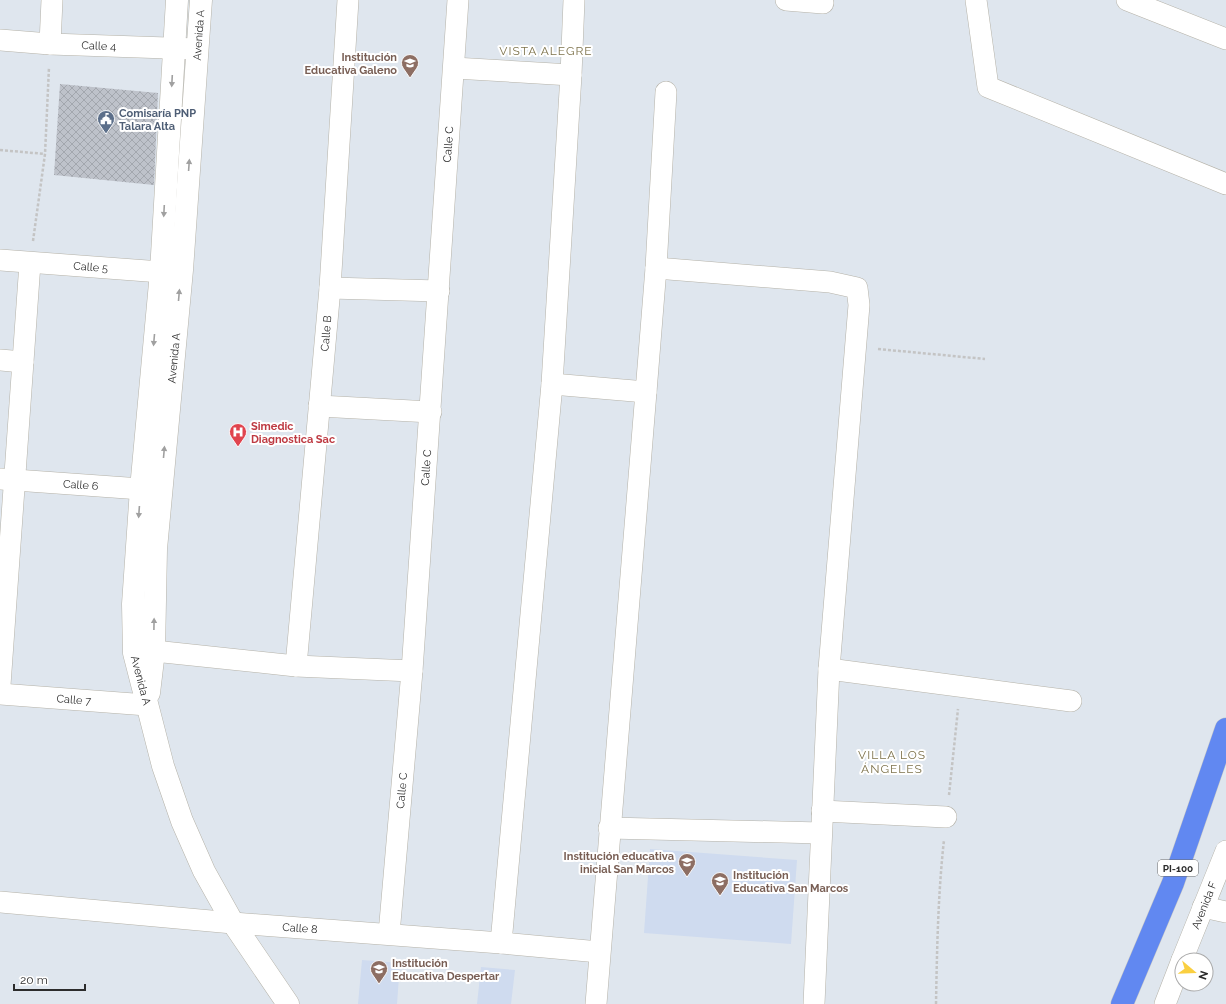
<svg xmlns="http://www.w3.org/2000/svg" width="1226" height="1004" viewBox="0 0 1226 1004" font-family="Raleway,sans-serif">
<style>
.education{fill:#cfdbef}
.building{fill:url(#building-cross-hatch)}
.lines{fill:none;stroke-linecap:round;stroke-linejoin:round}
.minor-casing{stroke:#b5b2a8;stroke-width:22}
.tertiary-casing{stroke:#b5b2a8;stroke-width:23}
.primary-casing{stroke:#c4c4c4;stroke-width:23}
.path{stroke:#c4c4c4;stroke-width:2.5;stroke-dasharray:3 2;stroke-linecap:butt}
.minor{stroke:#fff;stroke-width:21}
.tertiary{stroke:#fff;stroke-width:22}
.primary{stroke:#6188f1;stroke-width:22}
.oneway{fill:#a0a0a0}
.labels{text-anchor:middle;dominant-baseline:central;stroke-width:4;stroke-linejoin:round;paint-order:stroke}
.shield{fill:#fff;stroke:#6b6b6b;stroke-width:1}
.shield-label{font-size:10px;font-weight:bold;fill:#2c2c2c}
.street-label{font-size:11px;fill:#2c2c2c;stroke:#fff}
.education-label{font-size:11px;font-weight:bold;fill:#785e54;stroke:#fff;text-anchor:end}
.service-label{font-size:11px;font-weight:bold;fill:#4e5e75;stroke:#fff;text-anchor:start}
.health-label{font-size:11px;font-weight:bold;fill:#be3a42;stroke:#fff;text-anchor:start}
.neighbourhood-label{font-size:12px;letter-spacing:1px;fill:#7e734c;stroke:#fff}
</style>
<defs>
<pattern id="building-cross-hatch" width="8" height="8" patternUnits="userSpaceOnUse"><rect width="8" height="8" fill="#bec2ca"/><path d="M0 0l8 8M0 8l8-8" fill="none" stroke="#a3a7ae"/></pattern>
</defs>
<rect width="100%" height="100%" fill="#dfe6ee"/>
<g class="education">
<polygon points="650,849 797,860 791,944 644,933"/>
<polygon points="362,960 400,963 397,1004 358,1004"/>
<polygon points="481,967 515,970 511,1004 477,1004"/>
</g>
<polygon class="building" points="60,84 158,93 154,185 54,175"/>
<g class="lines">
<defs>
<g id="minor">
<polyline points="786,0 823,3"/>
<polyline points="976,0 988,87 1226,184"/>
<polyline points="1127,0 1226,39"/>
<path id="s1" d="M 0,40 L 50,44 L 197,49"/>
<polyline points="50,44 52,0"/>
<polyline points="454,68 571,75"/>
<path id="s2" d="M 0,260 L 161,272 L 179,271"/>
<polyline points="656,268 830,282 857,288 859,305 829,669 814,1004"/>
<polyline points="330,288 439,291"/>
<polyline points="0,360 23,362"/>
<polyline points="552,384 646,392"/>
<polyline points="319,406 431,412"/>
<path id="s3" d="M 1,479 L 141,489 L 159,486"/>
<polyline points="154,651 296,666 412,671"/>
<path id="s4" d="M 296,666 L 330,288 L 348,0"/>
<polyline points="829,669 1071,701"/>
<polyline points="0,685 30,263"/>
<path id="s5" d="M 0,694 L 147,705"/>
<polyline points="822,811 946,817"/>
<polyline points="609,828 821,833"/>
<path id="s6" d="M 0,902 L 233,923 L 501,943 L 599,952"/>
<polyline points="1203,907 1226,912"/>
<path id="s7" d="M 389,934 L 412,671 L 458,0"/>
<polyline points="501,943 552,384 571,75 574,0"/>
<path id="s8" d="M 1182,960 L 1226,851"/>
<polyline points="596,1004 646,392 656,268 666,92"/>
<polyline points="1165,1004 1182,960"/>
</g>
<g id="tertiary">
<path id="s9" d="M 177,0 L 161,272 L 141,489 L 133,604 L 134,653 L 163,766 L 182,821 L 204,871 L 233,923 L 288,1004"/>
<path id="s10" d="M 149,693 L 154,651 L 156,549 L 182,270 L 201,0"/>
</g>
<polyline id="primary" points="1122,1004 1173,883 1226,729"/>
</defs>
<use href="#minor" class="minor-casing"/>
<use href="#tertiary" class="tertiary-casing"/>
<use href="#primary" class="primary-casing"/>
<g class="path">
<polyline points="0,150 45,154"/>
<polyline points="33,241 45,154 49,67"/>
<polyline points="878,349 985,359"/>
<polyline points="949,795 958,709"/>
<path d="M 936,1004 C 937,949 938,894 944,840"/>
</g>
<use href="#minor" class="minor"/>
<use href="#tertiary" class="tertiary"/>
<use href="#primary" class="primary"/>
</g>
<defs><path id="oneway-solid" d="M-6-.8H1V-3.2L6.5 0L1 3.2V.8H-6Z"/></defs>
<g class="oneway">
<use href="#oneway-solid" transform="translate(172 81) rotate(93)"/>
<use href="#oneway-solid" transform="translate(189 165) rotate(-86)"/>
<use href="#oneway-solid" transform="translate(164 211) rotate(93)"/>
<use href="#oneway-solid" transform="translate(179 295) rotate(-85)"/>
<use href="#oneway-solid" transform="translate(154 340) rotate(95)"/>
<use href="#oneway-solid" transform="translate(164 452) rotate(-85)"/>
<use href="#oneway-solid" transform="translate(139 512) rotate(94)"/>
<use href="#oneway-solid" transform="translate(154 624) rotate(-89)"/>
</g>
<defs>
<symbol id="school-pin" viewBox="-11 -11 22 30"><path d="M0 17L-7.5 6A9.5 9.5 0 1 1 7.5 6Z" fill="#8d6e63" stroke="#fff"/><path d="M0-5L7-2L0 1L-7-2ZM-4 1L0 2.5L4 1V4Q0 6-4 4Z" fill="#fff"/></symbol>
<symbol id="civic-pin" viewBox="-11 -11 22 30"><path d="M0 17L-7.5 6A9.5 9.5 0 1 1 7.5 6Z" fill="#5c6f8a" stroke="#fff"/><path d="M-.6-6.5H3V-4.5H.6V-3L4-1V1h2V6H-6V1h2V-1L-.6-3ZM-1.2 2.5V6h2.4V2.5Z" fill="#fff"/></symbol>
<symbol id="hospital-pin" viewBox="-11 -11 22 30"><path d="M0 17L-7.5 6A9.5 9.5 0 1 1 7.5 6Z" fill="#e0444e" stroke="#fff"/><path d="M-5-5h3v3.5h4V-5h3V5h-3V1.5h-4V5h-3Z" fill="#fff"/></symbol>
</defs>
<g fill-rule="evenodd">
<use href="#school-pin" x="400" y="53" width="20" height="27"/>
<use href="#civic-pin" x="96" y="109" width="20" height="27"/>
<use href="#hospital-pin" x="228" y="422" width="20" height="27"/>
<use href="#school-pin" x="677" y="852" width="20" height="27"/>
<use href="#school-pin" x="710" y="871" width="20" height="27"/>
<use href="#school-pin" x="369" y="959" width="20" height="27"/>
</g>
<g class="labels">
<rect class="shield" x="1158" y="860" width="40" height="16" rx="3"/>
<g class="shield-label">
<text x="1178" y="868">PI-100</text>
</g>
<g class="street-label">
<text stroke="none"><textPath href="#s10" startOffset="660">Avenida A</textPath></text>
<text stroke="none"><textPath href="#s1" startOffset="99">Calle 4</textPath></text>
<text stroke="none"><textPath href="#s7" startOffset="792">Calle C</textPath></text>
<text stroke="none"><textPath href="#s2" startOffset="91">Calle 5</textPath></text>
<text stroke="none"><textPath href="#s4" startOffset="334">Calle B</textPath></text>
<text stroke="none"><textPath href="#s10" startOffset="336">Avenida A</textPath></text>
<text stroke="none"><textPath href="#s7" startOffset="468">Calle C</textPath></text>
<text stroke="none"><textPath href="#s3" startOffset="80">Calle 6</textPath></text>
<text stroke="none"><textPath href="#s9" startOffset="683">Avenida A</textPath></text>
<text stroke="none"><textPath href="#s5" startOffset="74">Calle 7</textPath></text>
<text stroke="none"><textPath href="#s7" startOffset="144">Calle C</textPath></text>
<text stroke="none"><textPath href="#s8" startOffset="59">Avenida F</textPath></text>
<text stroke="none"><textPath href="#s6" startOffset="301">Calle 8</textPath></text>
</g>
<g class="education-label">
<text x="397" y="57">Institución<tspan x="397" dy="13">Educativa Galeno</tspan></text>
<text x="674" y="856">Institución educativa<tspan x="674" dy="13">inicial San Marcos</tspan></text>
<text x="733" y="875" text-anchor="start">Institución<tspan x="733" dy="13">Educativa San Marcos</tspan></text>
<text x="392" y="963" text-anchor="start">Institución<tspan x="392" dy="13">Educativa Despertar</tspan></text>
</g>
<g class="service-label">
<text x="119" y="113">Comisaría PNP<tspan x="119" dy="13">Talara Alta</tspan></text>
</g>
<g class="health-label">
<text x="251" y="426">Simedic<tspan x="251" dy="13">Diagnostica Sac</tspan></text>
</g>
<g class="neighbourhood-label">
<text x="546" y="51">VISTA ALEGRE</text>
<text x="892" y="755">VILLA LOS<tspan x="892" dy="14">ÁNGELES</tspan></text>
</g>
</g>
<g transform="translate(1194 972) rotate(109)"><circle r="19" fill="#ffffff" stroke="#ababab"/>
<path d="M0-3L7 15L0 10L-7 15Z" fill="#facf40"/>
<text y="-6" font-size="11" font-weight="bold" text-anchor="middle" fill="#2c2c2c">N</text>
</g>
<path d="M14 984v6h71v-6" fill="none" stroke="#2c2c2c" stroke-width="2"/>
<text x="20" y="984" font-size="12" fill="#2c2c2c" stroke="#ffffff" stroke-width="3" paint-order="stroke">20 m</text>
</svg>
